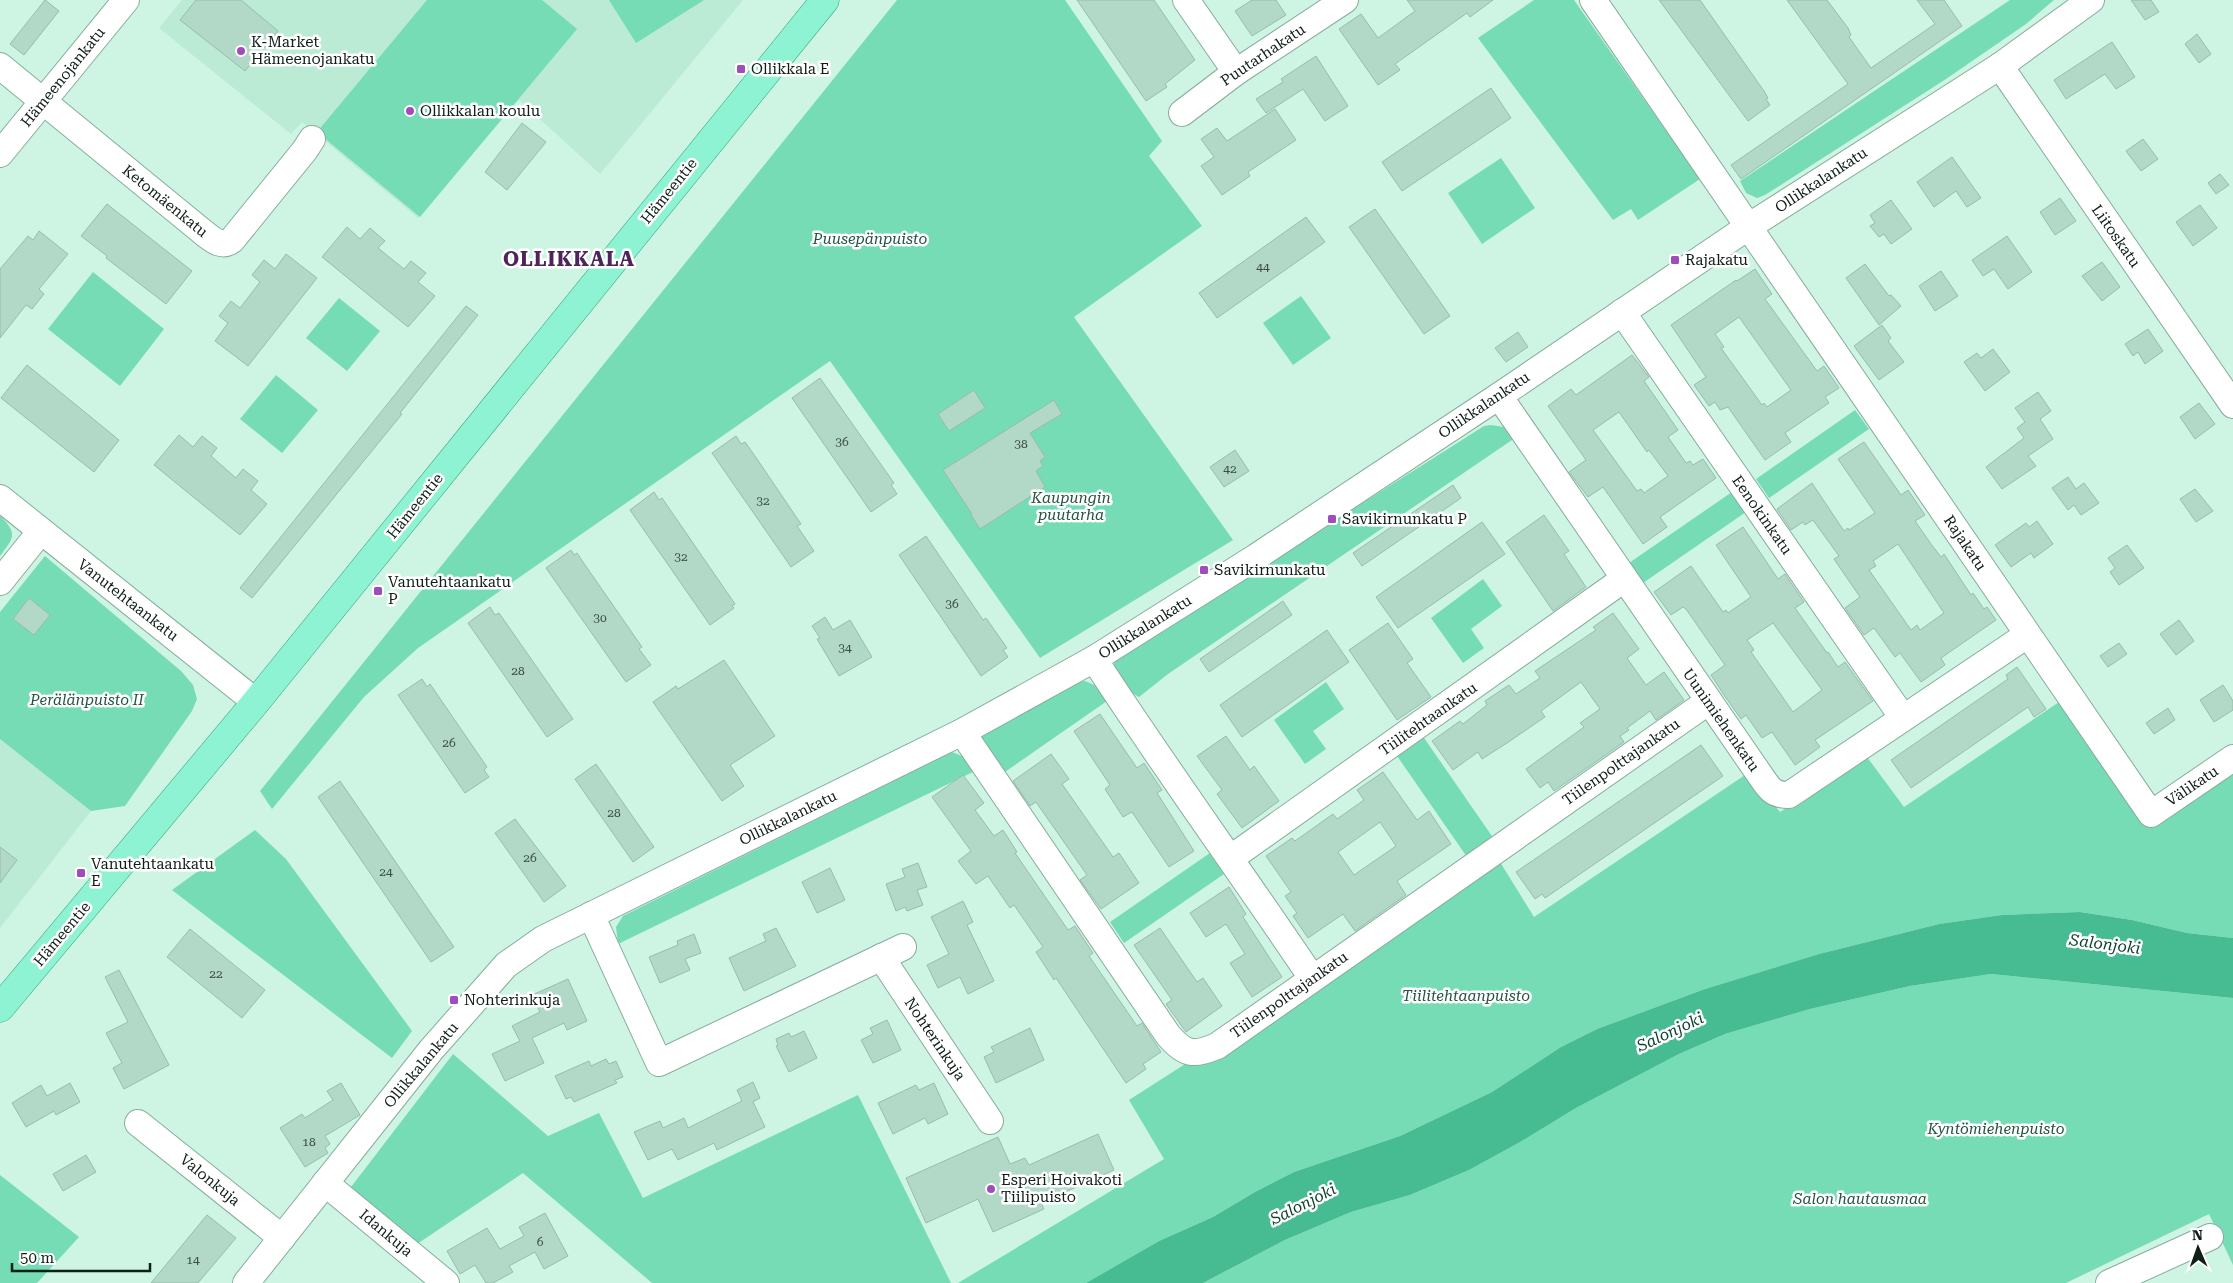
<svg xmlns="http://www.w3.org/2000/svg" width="2233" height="1283" viewBox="0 0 2233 1283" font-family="'Roboto Serif',serif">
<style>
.built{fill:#bbead5}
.green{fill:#75dcb5}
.water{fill:#47bb92}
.building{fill:#b2d8c7;stroke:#97bcac;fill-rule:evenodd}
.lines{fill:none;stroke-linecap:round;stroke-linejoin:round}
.minor-casing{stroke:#87ac9c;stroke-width:28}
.major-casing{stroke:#31a37e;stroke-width:29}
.minor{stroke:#fff;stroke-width:26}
.major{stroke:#8ef3d3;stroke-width:28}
.poi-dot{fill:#9f4dbc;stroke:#fff;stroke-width:2}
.labels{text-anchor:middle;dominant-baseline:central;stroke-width:5;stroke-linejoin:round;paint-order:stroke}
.number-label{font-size:12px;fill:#384c44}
.poi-label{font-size:15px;fill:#101e18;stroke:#fff;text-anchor:start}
.street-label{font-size:15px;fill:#101e18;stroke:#fff}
.park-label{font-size:15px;font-style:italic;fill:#245342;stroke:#fff}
.water-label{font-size:16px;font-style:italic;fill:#0f4130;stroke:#fff}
.district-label{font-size:20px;font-weight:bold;letter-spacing:1px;fill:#4d255b;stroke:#fff}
</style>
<rect width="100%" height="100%" fill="#cef5e4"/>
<g class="built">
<polygon points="182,0 743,0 600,174 519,100 418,218 302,122 291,134 159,28"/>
<polygon points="0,739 91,811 0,928"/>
</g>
<g class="green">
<polygon points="427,0 542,0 577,29 420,217 317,132"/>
<polygon points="609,0 704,0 636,43"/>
<polygon points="897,0 1065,0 1162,141 1149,156 1202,226 1074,317 1233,540 1040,658 830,361 418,648 364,697 272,809 260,791"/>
<polygon points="1534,0 1574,0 1700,179 1638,220 1631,209 1613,220 1478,38"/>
<polygon points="2010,0 2054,0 2026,24 1946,79 1765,195 1757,198 1746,193 1740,181"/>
<polygon points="1501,158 1535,208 1482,244 1448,193"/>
<polygon points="93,272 164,329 120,386 48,329"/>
<polygon points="1301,296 1331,338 1293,365 1263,323"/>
<polygon points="339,298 380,331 347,371 306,338"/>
<polygon points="276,375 318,410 282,453 240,419"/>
<polygon points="1855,410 1869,429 1769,498 1756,479"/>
<polygon points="1491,425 1504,427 1515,438 1168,674 1139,697 1128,691 1113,670 1115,660 1484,426"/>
<polygon points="1732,492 1746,512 1643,583 1629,563"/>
<path d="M 0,516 C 18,533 14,538 0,556 Z"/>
<polygon points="45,556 181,671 193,685 197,699 192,711 125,806 91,811 0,739 0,612"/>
<polygon points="1483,579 1502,606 1471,629 1484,648 1463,663 1431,618"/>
<polygon points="1085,681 1099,687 1107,701 1002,774 982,741 982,735 1077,682"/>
<polygon points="1326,682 1344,709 1313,731 1326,749 1305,764 1274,720"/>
<polygon points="2062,700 2147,827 2233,769 2233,938 2187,933 2132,920 2080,912 2002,915 1939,924 1819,954 1705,989 1597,1029 1561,1047 1492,1092 1400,1136 1294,1172 1255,1192 1213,1217 1159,1241 1086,1283 958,1283 1164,1159 1129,1100 1500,862 1534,917 1748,773 1780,812 1867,757 1904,807"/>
<polygon points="1422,735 1494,839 1467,857 1395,753"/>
<polygon points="952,752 969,759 975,771 618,944 616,927 623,916"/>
<polygon points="255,830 286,859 412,1031 392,1058 172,890"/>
<polygon points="1210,853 1224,874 1124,943 1110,922"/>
<polygon points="1991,974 2233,998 2233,1265 2209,1214 2066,1283 1203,1283 1285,1240 1351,1212 1410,1195 1469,1170 1522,1141 1576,1108 1679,1054 1725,1034 1810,1009 1910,986"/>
<polygon points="453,1054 548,1136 599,1113 643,1198 858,1095 951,1283 652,1283 523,1173 417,1244 351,1187"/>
<polygon points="0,1175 79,1237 37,1283 0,1283"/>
</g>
<polygon class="water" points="2080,912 2132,920 2187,933 2233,938 2233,998 1991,974 1910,986 1810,1009 1725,1034 1679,1054 1576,1108 1522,1141 1469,1170 1410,1195 1351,1212 1285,1240 1203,1283 1086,1283 1159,1241 1213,1217 1255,1192 1294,1172 1400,1136 1492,1092 1561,1047 1597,1029 1705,989 1819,954 1939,924 2002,915"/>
<g class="building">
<polygon points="45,0 59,11 24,55 10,44"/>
<polygon points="196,0 241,0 278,31 245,71 180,20"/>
<polygon points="1077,0 1154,0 1195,60 1165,84 1167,87 1146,101"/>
<polygon points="1252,0 1276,0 1286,15 1252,36 1235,11"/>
<polygon points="1407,0 1493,0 1470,17 1467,13 1395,64 1400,70 1378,85 1339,29 1361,14 1378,38 1415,11"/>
<polygon points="1659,0 1700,0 1764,91 1768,98 1766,99 1770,105 1748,121"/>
<polygon points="1787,0 1827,0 1848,28 1851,35 1849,37 1871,68 1935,24 1917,0 1944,0 1962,26 1741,179 1731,165 1848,84"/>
<polygon points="2131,0 2151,0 2159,12 2145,20"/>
<polygon points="2197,34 2211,54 2199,63 2185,44"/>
<polygon points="2112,42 2135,77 2116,89 2105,74 2066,99 2054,80"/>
<polygon points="1316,56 1348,106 1325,121 1303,89 1266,113 1256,99 1283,82 1281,79"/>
<polygon points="1491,88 1511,118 1402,191 1382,162"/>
<polygon points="1275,109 1296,140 1248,172 1250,176 1222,195 1201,166 1214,157 1201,139 1217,128 1227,141"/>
<polygon points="522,123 546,142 507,190 485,172"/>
<polygon points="2143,139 2158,159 2141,171 2126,151"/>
<polygon points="1952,157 1981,198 1967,207 1956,191 1934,207 1917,182"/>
<polygon points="2220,174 2229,185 2216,194 2208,183"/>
<polygon points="2060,198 2076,221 2055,235 2040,212"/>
<polygon points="1891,200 1912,229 1891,244 1884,234 1879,237 1870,226 1875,223 1870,215"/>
<polygon points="107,204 192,271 166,304 106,258 107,256 81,236"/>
<polygon points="2200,205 2217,228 2193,246 2176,222"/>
<polygon points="1375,209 1450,316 1424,334 1349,227"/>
<polygon points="1306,217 1325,242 1217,318 1199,293"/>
<polygon points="347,227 360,239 370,228 385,241 378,248 404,269 411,261 426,273 418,282 435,296 408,327 322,257"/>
<polygon points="39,231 68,254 39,289 44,294 32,309 26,305 0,338 0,269 28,236 33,240"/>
<polygon points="2007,236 2032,272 2008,289 1994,269 1983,276 1972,260"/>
<polygon points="286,254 317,278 248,366 215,341 228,323 219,316 231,301 240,308 260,282 252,275 264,260 275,269"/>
<polygon points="2102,262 2120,287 2102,301 2082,276"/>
<polygon points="1865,264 1889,296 1891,295 1901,306 1879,325 1846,278"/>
<path d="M 1755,269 L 1772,294 L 1765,299 L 1817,371 L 1824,366 L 1839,388 L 1825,397 L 1829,403 L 1785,433 L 1791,442 L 1765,460 L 1728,407 L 1720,410 L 1715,402 L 1709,406 L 1694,385 L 1706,377 L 1671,325 L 1736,280 L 1737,281 ZM 1739,317 L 1791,390 L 1767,407 L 1764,403 L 1762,405 L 1721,348 L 1724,347 L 1715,334 Z"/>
<polygon points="1941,271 1958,296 1935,311 1919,286"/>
<polygon points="466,306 478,315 400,413 402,414 252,598 240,588"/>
<polygon points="1882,325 1891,338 1888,341 1904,362 1879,380 1854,346"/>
<polygon points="2148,329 2163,351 2145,364 2138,352 2133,356 2125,344"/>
<polygon points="1518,332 1528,347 1506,362 1495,348"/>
<polygon points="1993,349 2010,372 1985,391 1964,362 1977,353 1981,358"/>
<path d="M 1632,355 L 1649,377 L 1644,381 L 1678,430 L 1668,437 L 1686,463 L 1690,461 L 1693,465 L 1703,459 L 1716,478 L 1660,517 L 1667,527 L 1643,544 L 1603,487 L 1588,497 L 1569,472 L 1586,460 L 1548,406 L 1571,389 L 1576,395 ZM 1619,412 L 1647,452 L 1649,450 L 1668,476 L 1644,493 L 1641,489 L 1637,491 L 1593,430 Z"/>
<polygon points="27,365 119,440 94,472 1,398"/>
<polygon points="820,378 894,483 891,485 897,494 871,512 792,398"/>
<polygon points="974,390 985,408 949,431 938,414"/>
<polygon points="2038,392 2051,411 2040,419 2053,439 2028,456 2036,466 2002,489 1986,467 2024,438 2017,428 2025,422 2015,408"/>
<polygon points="1054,400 1062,414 1030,433 1045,457 1040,461 1043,466 1036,471 1045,487 980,529 971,515 972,514 943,470"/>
<polygon points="2199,403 2215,424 2195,439 2180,417"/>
<polygon points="179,435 193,447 202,436 217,448 211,456 236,478 243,469 258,481 251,490 267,504 240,535 154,465"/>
<polygon points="736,436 741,444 745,442 757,459 801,524 797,526 814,551 791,567 712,453"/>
<path d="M 1864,442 L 1901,495 L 1908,490 L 1925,515 L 1915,521 L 1931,544 L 1941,557 L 1944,554 L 1971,595 L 1973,593 L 1984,609 L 1987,607 L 1996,620 L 1941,658 L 1945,665 L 1921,682 L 1900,653 L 1895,657 L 1874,628 L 1864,635 L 1845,608 L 1860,597 L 1834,559 L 1839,556 L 1813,520 L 1805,525 L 1803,522 L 1791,530 L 1777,509 L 1812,483 L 1844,531 L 1848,528 L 1849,530 L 1875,513 L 1838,459 ZM 1898,544 L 1944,613 L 1920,630 L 1917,625 L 1911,630 L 1869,570 L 1876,566 L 1873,561 Z"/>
<polygon points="1235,450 1249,471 1224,487 1210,467"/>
<polygon points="2068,477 2076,489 2084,483 2099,503 2081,515 2074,505 2068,510 2052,488"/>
<polygon points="1453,485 1461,498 1362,566 1353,553"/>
<polygon points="2195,489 2213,511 2196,522 2180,499"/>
<polygon points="654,492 659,500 662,498 735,604 732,606 734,608 710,625 630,510"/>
<polygon points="1544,515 1569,551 1564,554 1586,587 1553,611 1506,542"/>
<polygon points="2037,521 2053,544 2034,558 2031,553 2011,567 1995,545 2026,523 2029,527"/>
<polygon points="1482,522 1505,554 1398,628 1376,597"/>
<path d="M 1743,527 L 1778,579 L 1785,574 L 1804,602 L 1795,608 L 1827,653 L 1828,652 L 1838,667 L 1845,662 L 1873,701 L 1815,740 L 1820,747 L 1795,765 L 1772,732 L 1762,738 L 1746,715 L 1741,719 L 1724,695 L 1711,675 L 1725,665 L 1686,609 L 1683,607 L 1671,615 L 1654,592 L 1691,566 L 1723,612 L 1726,610 L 1728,613 L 1751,597 L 1716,545 ZM 1773,623 L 1822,690 L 1793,712 L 1751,652 L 1754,650 L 1747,640 Z"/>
<polygon points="926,536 983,620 986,618 1007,648 1003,650 1008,657 981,676 899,555"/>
<polygon points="2127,545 2144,568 2119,585 2110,572 2115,568 2108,558"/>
<polygon points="571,550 574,555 577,553 583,562 635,637 642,647 639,649 651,665 626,682 546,568"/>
<polygon points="29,598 50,615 34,635 13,619"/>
<polygon points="1283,601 1292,615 1209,672 1200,659"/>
<polygon points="490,607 495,615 499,613 573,719 547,737 468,623"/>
<polygon points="1613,613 1639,649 1627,658 1646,685 1664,672 1684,700 1656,720 1650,711 1627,728 1629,730 1620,736 1624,742 1554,791 1548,782 1540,788 1526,769 1584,727 1580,723 1600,709 1581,682 1541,711 1545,717 1507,743 1482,759 1478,752 1453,770 1432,741 1460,721 1463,724 1487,705 1485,701 1509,685 1516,694 1540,678 1535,671 1596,630 1593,627"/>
<polygon points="825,617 833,630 850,620 872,657 839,676 817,639 820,638 812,626"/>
<polygon points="2179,620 2194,641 2176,655 2160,634"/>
<polygon points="1388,623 1413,659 1407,663 1431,697 1397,720 1349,650"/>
<polygon points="1327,630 1349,662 1242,737 1220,705"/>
<polygon points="2119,643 2127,654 2108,667 2100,656"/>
<polygon points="724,660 775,736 730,765 744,786 722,801 653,702 676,686 678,689"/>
<polygon points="2017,667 2046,709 2034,717 2028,707 1911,788 1891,760 2008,679 2006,675"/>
<polygon points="422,679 427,687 430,684 487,767 484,770 489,777 465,793 398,695"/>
<polygon points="2223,685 2233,701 2233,710 2214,722 2200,700"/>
<polygon points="2168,708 2175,720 2154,734 2146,723"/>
<polygon points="1100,714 1137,768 1144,763 1162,790 1157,793 1194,851 1169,867 1132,812 1123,817 1105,789 1110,785 1074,731"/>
<polygon points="1226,736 1250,770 1254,766 1279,801 1242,828 1217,794 1222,790 1197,756"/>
<polygon points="1701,745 1723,776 1545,898 1542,894 1535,899 1516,872"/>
<polygon points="1051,754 1069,779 1062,784 1113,857 1119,853 1139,883 1101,909 1080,880 1087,875 1036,802 1030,806 1013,781"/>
<polygon points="596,764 654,847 633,862 575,779"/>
<path d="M 1383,772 L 1417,820 L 1429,811 L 1451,844 L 1397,881 L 1406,895 L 1355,931 L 1343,914 L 1308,938 L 1293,916 L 1297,913 L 1285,896 L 1291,892 L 1266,856 L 1292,838 L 1295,841 L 1333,814 L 1337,819 L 1364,800 L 1357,790 ZM 1380,822 L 1396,846 L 1354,875 L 1338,852 Z"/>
<polygon points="963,775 984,803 975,810 994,836 1003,830 1017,852 1015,853 1068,930 1075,926 1093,953 1089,956 1137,1026 1142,1023 1161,1052 1143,1064 1146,1069 1126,1083 1056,978 1054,980 1036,952 1043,947 1014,905 1010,908 988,876 976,884 958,861 971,851 932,797"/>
<polygon points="340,781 454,947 431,962 318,797"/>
<polygon points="515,819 566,886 544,902 495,833"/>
<polygon points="0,847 17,860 0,883"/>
<polygon points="918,863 927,887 917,890 923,905 907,911 905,907 896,911 886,884 905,877 902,869"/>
<polygon points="830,868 845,900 817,913 802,882"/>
<polygon points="1229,887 1246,914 1243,917 1282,977 1252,997 1230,963 1245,954 1226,924 1206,937 1190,913"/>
<polygon points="963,901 973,922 967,925 994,981 968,994 960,977 938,988 927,965 949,954 931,917"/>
<polygon points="776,928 796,966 744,991 729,958 766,941 763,934"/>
<polygon points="1160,928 1197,982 1203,978 1222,1006 1186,1032 1166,1004 1172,1000 1134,945"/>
<polygon points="190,929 265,990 242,1018 167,957"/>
<polygon points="694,934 701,953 685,959 690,970 660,983 649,957 678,945 677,941"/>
<polygon points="119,970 169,1065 124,1089 113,1068 122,1063 106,1033 128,1022 105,977"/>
<polygon points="568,979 587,1021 567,1030 564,1023 532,1038 544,1063 505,1081 492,1054 520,1041 512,1026 540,1012 532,995"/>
<polygon points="887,1020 901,1050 873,1063 861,1040 873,1034 870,1028"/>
<polygon points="1030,1028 1044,1060 996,1083 984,1057 994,1052 991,1047"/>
<polygon points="804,1031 817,1058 789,1072 776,1046 778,1045 776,1039 789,1033 791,1037"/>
<polygon points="606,1059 609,1064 616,1061 623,1077 615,1080 617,1083 574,1102 571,1097 566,1099 555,1076 589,1061 591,1066"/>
<polygon points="753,1082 760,1098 753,1102 765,1127 717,1150 714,1143 678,1160 672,1149 648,1160 634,1132 660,1121 663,1128 684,1118 688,1128 742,1101 737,1090"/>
<polygon points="70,1083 80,1102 56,1115 54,1111 26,1127 12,1103 41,1085 47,1096"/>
<polygon points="341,1083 360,1115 325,1136 330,1144 325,1148 328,1153 305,1167 280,1128 302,1114 305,1118 333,1100 327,1091"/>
<polygon points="934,1083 948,1114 928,1124 925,1118 893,1134 878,1103 916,1085 919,1090"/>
<polygon points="1098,1134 1114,1170 1041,1203 1044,1209 993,1232 978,1199 926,1223 906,1178 998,1137 1010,1164 1025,1158 1029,1165"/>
<polygon points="86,1155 96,1172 63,1191 53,1174"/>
<polygon points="545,1213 568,1256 544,1269 535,1252 509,1266 513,1272 493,1283 486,1283 475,1265 460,1274 447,1251 487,1228 500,1249 524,1236 519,1227"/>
<polygon points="207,1215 236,1238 198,1283 151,1283"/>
</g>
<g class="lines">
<defs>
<g id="minor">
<polyline points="1186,0 1236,72"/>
<polyline points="1593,0 2151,814 2233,758"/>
<path d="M 0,66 L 204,233 C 213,240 222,248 232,240 L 305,150 L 312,139"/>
<polyline points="2000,66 2233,405"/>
<polyline points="1182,113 1236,72 1345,0"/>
<polyline points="0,154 126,0"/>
<polyline points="1622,312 1903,718"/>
<path d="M 1499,396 L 1762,778 C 1770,790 1774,795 1789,795 L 2027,635"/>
<polyline points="0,498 256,702"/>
<polyline points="0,582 41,531"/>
<path d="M 1094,659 C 1164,767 1240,871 1312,978"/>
<path d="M 962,732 L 1168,1035 C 1185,1055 1194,1056 1217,1046 L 1709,701"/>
<polyline points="1231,858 1624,579"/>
<polyline points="591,915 659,1063 903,947"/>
<polyline points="881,957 990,1121"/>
<polyline points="138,1123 282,1238"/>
<polyline points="325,1183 446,1283"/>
<polyline points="246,1283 431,1050 506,965 543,939 962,732 1094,659 1256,557 1499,396 1748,227 2000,66 2091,0"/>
<polyline points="2109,1283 2210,1237"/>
</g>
<polyline id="major" points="0,1008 256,702 825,0"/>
</defs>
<use href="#minor" class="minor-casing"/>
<use href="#major" class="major-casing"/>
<use href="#minor" class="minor"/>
<use href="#major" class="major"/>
</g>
<g class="poi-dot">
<circle cx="241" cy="51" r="5"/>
<rect x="736" y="64" width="10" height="10" rx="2.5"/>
<circle cx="410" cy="111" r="5"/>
<rect x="1670" y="255" width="10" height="10" rx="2.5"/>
<rect x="1327" y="514" width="10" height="10" rx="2.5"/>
<rect x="1199" y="565" width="10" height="10" rx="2.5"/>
<rect x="373" y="586" width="10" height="10" rx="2.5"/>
<rect x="76" y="868" width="10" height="10" rx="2.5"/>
<rect x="449" y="995" width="10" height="10" rx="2.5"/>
<circle cx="991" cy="1189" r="5"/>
</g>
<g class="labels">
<g class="number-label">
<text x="1263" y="267">44</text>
<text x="842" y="442">36</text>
<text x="1021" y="444">38</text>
<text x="1230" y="469">42</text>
<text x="763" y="501">32</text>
<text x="681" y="557">32</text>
<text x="952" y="604">36</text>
<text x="600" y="618">30</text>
<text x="845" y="648">34</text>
<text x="518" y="671">28</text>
<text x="449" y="743">26</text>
<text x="614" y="813">28</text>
<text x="530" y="858">26</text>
<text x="386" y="872">24</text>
<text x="216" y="974">22</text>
<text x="309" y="1142">18</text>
<text x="540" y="1242">6</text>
<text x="193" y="1260">14</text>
</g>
<g class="poi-label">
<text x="251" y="42">K-Market<tspan x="251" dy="17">Hämeenojankatu</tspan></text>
<text x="751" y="69">Ollikkala E</text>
<text x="420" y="111">Ollikkalan koulu</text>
<text x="1685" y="260">Rajakatu</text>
<text x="1342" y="519">Savikirnunkatu P</text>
<text x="1214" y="570">Savikirnunkatu</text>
<text x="388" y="582">Vanutehtaankatu<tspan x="388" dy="17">P</tspan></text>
<text x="91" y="864">Vanutehtaankatu<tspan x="91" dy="17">E</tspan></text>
<text x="464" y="1000">Nohterinkuja</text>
<text x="1001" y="1180">Esperi Hoivakoti<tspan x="1001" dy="17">Tiilipuisto</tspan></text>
</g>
<g class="street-label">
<text transform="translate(1263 55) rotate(-34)">Puutarhakatu</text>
<text transform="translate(63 77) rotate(-51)">Hämeenojankatu</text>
<text transform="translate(1821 180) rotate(-33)">Ollikkalankatu</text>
<text transform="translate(669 191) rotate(-51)">Hämeentie</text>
<text transform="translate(165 201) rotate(39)">Ketomäenkatu</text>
<text transform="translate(2116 236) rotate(55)">Liitoskatu</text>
<text transform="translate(1484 405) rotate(-34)">Ollikkalankatu</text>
<text transform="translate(415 506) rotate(-51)">Hämeentie</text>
<text transform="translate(1762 515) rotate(55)">Eenokinkatu</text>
<text transform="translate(1965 543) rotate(56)">Rajakatu</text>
<text transform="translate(128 600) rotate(38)">Vanutehtaankatu</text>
<text transform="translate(1145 627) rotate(-32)">Ollikkalankatu</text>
<text transform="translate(1428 719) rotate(-35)">Tiilitehtaankatu</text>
<text transform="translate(1721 720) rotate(55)">Uunimiehenkatu</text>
<text transform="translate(1621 762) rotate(-35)">Tiilenpolttajankatu</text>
<text transform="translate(2192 786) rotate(-34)">Välikatu</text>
<text transform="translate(788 818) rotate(-26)">Ollikkalankatu</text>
<text transform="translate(62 934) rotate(-50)">Hämeentie</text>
<text transform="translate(1289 995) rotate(-35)">Tiilenpolttajankatu</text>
<text transform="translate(935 1039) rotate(56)">Nohterinkuja</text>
<text transform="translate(421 1065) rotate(-50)">Ollikkalankatu</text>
<text transform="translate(210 1180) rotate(39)">Valonkuja</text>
<text transform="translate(386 1233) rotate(40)">Idankuja</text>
</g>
<g class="park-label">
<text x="870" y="239">Puusepänpuisto</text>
<text x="1071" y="498">Kaupungin<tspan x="1071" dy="17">puutarha</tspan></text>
<text x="87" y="700">Perälänpuisto II</text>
<text x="1466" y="996">Tiilitehtaanpuisto</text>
<text x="1996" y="1129">Kyntömiehenpuisto</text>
<text x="1860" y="1199">Salon hautausmaa</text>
</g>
<g class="water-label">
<text transform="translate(2105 944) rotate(7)">Salonjoki</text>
<text transform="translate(1670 1032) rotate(-25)">Salonjoki</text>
<text transform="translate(1303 1204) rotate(-27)">Salonjoki</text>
</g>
<g class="district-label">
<text x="569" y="259">OLLIKKALA</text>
</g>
</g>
<g transform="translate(2198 1248) rotate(358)" stroke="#ffffff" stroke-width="4" paint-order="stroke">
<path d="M0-4L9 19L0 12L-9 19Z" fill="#101e18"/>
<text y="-8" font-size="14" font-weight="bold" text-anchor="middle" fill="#101e18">N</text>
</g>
<path d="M12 1263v8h138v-8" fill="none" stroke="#101e18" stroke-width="2.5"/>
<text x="20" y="1263" font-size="15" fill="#101e18" stroke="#ffffff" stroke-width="4" paint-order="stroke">50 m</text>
</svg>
